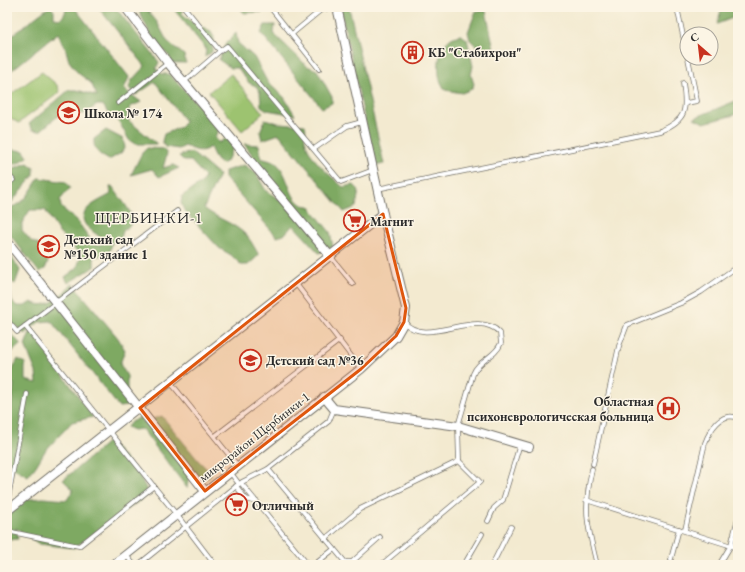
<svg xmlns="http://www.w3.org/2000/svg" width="745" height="572" viewBox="0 0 745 572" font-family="'EB Garamond',serif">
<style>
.green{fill:#9dc36f;stroke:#64774d}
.forest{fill:#7ea962;stroke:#546a46}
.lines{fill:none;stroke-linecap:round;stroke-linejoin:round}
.service-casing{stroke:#716e65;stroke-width:5.5}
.minor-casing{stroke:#716e65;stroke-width:10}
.service{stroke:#fff;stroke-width:4}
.minor{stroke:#fff;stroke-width:8}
.marked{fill:#df570e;fill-opacity:0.2;stroke:#df570e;stroke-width:3;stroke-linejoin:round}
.labels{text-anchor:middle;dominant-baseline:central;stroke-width:3;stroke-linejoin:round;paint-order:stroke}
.poi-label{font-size:13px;font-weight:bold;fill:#2b2b2b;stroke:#fcf5e5;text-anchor:start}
.street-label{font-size:13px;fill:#2b2b2b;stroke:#fcf5e5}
.quarter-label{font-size:15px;letter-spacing:1px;fill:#2b2b2b;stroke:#fcf5e5}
</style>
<rect width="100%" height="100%" fill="#fcf5e5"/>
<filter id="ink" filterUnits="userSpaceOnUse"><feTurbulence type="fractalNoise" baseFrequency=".025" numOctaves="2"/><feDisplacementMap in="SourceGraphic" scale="8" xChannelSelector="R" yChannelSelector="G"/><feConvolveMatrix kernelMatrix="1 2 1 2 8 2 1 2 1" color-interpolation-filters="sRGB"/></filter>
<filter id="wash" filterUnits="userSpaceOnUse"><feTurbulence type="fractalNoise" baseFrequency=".012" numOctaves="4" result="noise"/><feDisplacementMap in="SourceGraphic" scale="16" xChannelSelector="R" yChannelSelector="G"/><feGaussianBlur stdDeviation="0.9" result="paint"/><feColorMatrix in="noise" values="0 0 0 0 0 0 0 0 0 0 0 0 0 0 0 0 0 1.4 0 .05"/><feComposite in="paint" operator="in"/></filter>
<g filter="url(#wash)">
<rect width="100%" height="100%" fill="#f3ead0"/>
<g class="green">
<polygon points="42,72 57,85 60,92 19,123 13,120 7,114 7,97"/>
<polygon points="231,74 263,113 242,131 209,92"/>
</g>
<g class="forest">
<polygon points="49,7 51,7 54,11 54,18 61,19 65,13 66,7 74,7 129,77 124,89 141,102 130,107 127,115 129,121 157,144 135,144 129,140 118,120 110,117 103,105 97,105 84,114 77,113 71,109 64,111 40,131 33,130 29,124 69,90 77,90 97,96 91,83 78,73 69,61 65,47 58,33 7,74 7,39"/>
<path d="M 98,7 L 115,7 L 159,62 L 156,69 L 162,74 L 169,74 L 195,101 L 222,125 L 215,137 L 219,143 L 225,139 L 233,141 L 233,148 L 227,161 L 221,164 L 216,160 L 210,147 C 201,154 195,150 185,146 L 179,149 L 165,147 L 162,141 L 164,134 L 181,127 L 185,121 L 155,82 L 136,95 L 129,88 L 131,81 L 145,66 Z"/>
<polygon points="137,7 145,7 157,22 167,41 184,55 186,63 172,63 169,56 154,42"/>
<polygon points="172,7 184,7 181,13 196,25 210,31 214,37 212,52 205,57 206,49"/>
<polygon points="239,7 268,7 263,12 244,13"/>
<polygon points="340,7 349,7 384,164 378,165 374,162"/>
<polygon points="722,7 738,7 738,30 735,17 717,24"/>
<polygon points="476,11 486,11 494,49 488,53 478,48 470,40 468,32"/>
<polygon points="265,25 275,25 274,34 307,66 317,70 332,97 332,103 322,108 261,33"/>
<polygon points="236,33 238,43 254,57 268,83 284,97 295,115 267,110 261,106 260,92 256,86 249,83 238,68 231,68 219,60 226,43"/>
<path d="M 461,35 L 467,39 L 473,66 L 471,75 L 474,84 L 472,89 L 462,93 L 445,90 C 443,86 439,80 439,75 C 437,58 442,37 461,35 Z"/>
<polygon points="738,100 738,114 704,123 694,118"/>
<path d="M 265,119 L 278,123 L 305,125 C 307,131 304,135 305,140 C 310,160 328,173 343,187 L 354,185 L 359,190 L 356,207 L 344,212 L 279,134 L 262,140 L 260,132 Z"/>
<path d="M 106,130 L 123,139 L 125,147 L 121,153 L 109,160 C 99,154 93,151 94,139 Z"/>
<polygon points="7,144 10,149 24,151 28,157 16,164 8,164"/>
<path d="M 244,144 L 259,145 L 261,158 C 266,160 273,161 276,163 C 291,175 288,206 309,206 L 330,232 L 333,247 L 319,253 L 293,225 L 284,235 L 277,237 L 225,178 L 225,171 L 244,165 L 256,173 L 266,191 L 279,199 L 284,196 Z"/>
<polygon points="147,148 163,149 167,154 163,168 173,165 179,168 159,177 152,169 131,175 142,153"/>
<path d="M 191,152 L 219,175 L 204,208 C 217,219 235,223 247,236 C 252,242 255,249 259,255 L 248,265 L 241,265 L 231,255 L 219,248 L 184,210 L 181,203 L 182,196 L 201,183 L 205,177 L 191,161 L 184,161 L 179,156 Z"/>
<polygon points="28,163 34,168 34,175 11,203 7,205 7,175 14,168"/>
<path d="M 39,178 L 66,182 L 70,188 L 60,200 L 61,207 L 77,221 L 94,244 L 101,245 L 101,238 C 97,234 88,229 85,224 C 76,209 102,200 111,194 L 110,187 L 112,186 C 118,195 132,212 134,221 L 123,231 L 121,238 L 113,240 L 109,254 L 94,257 L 94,267 L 68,283 L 65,277 L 77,268 L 81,255 L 60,234 L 45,210 L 30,210 L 22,223 L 22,230 L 31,241 L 38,244 L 48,262 L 45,269 L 39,272 L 7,231 L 7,219 L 11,215 L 11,207 C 26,204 31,189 39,178 Z"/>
<polygon points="7,250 20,270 15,284 7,279"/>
<path d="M 73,284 L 118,338 L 125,350 L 120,364 L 127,376 L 127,406 L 119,407 L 51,321 L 39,322 L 24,334 L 7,318 L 7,288 L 11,294 L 12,301 L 17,306 L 25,306 L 31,302 C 50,311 59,295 73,284 Z"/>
<polygon points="7,330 21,344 12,352 7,346"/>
<polygon points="31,330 93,417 72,422 45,451 36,466 28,476 12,467 7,477 7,446 14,384 7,381 7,369 12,371 18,359 25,363 25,380 37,383 36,372 25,345"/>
<polygon points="162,416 197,459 211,473 211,476 206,479 189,475 187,488 142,429 133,430 127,427 131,422 141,417 143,422"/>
<polygon points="109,441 138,473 149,494 74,548 39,544 16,528 18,539 7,540 7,507 18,500 43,498 67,500 73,490 63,480"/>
</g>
</g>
<g filter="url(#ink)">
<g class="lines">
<defs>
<g id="service">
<polyline points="184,7 220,51 227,46 341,182 373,170"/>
<polyline points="270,7 319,69"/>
<polyline points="319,7 321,10 332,7"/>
<polyline points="677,7 687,55"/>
<polyline points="292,34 321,10"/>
<polyline points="185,81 220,51"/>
<polyline points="118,103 168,63"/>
<polyline points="686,103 697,101 688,58"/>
<polyline points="314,149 347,126 362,122"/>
<polyline points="7,173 13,180 7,185"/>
<path d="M 377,189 L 660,131 C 687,120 687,110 683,83"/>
<polyline points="177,211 25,326 176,514 215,565"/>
<polyline points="331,257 353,284"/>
<polyline points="296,284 361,369"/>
<polyline points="7,320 17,332 25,326"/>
<polyline points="171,383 238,466"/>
<polyline points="215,436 340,340"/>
<polyline points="593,464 619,346 627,325 681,303 701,292 738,266"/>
<polyline points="268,469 345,562 352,562 354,565"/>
<path d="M 592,469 C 583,509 587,525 597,565"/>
<polyline points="242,482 268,469 329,421 334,409"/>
<polyline points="241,483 308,565"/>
<polyline points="236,486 246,499 257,502"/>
<polyline points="586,500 738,548"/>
<polyline points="7,504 27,394"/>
<polyline points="488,521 494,508 503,500 520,444"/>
<path d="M 685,530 L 705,443 C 710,430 721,411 738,418"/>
<polyline points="7,531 79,546 154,486"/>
<path d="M 325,539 L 360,509 L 459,461 L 458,426 L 473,374 C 478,360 496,357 501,343 L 500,333 C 476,307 427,349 404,322"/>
<polyline points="126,555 134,565"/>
<polyline points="671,559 679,529"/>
<polyline points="352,562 380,537"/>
<polyline points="138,565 239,484 230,472"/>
<polyline points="314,565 334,549"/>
<polyline points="381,565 480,482 459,461"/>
<polyline points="464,565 482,534"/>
<polyline points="492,565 511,527"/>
<polyline points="719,565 731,545 738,518"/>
</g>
<g id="minor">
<polyline points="125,7 168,63 331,257"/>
<polyline points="7,241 205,491"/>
<polyline points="324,397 334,409 458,426 529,447"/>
<polyline points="7,511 383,214"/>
<polyline points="113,565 361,369 396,336 404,322 406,308 383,214 337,7"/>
</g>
</defs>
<use href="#service" class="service-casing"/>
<use href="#minor" class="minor-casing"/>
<use href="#service" class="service"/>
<use href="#minor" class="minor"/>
</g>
</g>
<path class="marked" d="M 383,214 L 406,308 L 404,322 L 396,336 L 361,369 L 205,491 L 140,408 Z"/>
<defs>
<symbol id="building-ring" viewBox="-11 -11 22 22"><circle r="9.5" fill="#fcf5e5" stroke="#c8321e" stroke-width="1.5"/><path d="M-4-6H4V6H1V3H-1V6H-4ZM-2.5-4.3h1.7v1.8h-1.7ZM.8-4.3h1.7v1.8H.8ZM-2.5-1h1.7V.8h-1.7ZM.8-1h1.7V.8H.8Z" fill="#c8321e"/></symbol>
<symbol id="school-ring" viewBox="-11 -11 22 22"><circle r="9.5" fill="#fcf5e5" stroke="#c8321e" stroke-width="1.5"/><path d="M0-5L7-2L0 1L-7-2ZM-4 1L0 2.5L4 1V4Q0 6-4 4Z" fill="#c8321e"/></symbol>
<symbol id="supermarket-ring" viewBox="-11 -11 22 22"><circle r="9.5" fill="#fcf5e5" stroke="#c8321e" stroke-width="1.5"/><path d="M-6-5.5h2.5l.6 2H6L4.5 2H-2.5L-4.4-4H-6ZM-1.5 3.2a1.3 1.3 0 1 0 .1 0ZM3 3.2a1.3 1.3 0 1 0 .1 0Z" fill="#c8321e"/></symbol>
<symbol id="hospital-ring" viewBox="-11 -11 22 22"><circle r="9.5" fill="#fcf5e5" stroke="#c8321e" stroke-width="1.5"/><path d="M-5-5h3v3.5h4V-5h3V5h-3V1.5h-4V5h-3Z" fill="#c8321e"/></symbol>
</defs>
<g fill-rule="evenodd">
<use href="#building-ring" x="400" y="40" width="25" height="25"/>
<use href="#school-ring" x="56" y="100" width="25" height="25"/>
<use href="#supermarket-ring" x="342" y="208" width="25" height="25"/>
<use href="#school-ring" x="36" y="234" width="25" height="25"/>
<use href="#school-ring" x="238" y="348" width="25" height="25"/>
<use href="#hospital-ring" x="656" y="396" width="25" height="25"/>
<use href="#supermarket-ring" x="224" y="492" width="25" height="25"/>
</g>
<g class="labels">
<g class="poi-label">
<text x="428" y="52">КБ "Стабихрон"</text>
<text x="84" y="113">Школа № 174</text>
<text x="370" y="221">Магнит</text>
<text x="64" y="239">Детский сад<tspan x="64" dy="15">№150 здание 1</tspan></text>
<text x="266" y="360">Детский сад №36</text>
<text x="654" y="401" text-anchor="end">Областная<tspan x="654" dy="15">психоневрологическая больница</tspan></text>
<text x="252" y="505">Отличный</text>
</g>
<g class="street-label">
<text transform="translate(254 437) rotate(-38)">микрорайон Щербинки-1</text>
</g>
<g class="quarter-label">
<text x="149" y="217">ЩЕРБИНКИ-1</text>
</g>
</g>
<rect width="745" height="572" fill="none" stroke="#fcf5e5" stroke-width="24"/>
<g transform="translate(699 46) rotate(332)"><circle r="19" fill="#fcf5e5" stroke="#a8a49b"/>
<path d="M0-3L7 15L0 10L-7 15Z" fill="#c8321e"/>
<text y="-6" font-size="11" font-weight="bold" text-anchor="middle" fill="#2b2b2b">С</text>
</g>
</svg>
